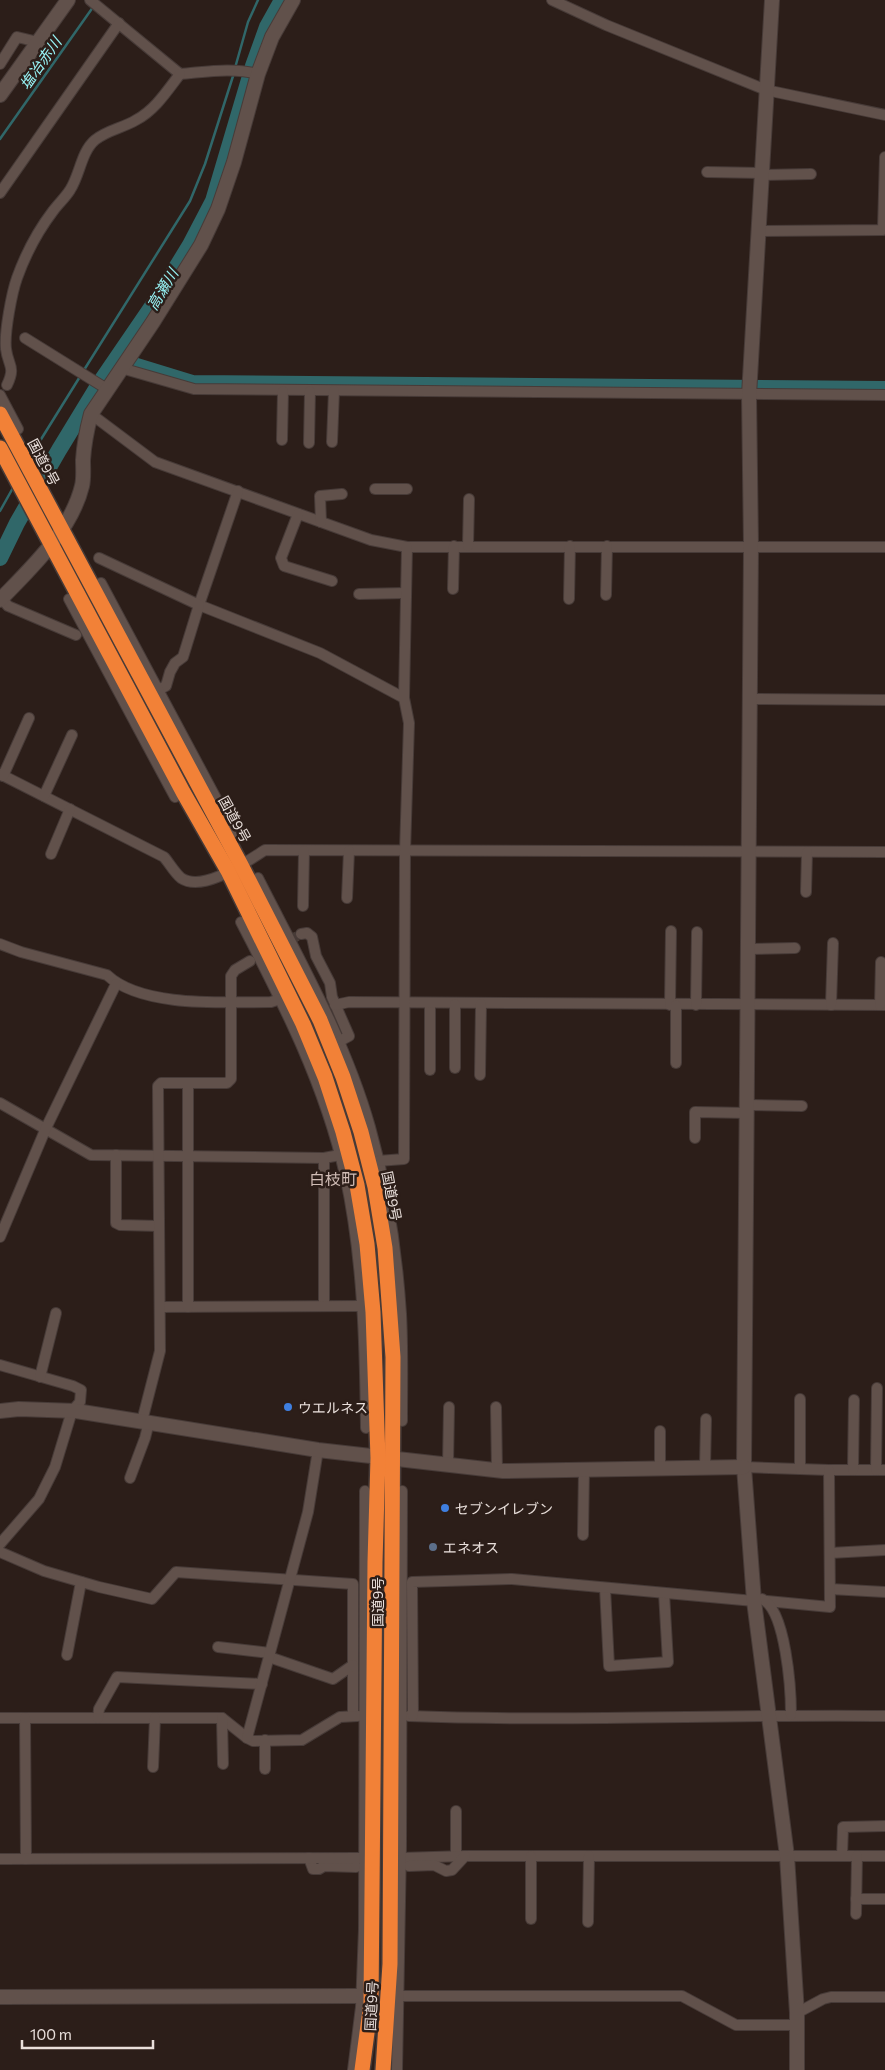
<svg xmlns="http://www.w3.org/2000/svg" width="885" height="2070" viewBox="0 0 885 2070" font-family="Commissioner,'Noto Sans JP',sans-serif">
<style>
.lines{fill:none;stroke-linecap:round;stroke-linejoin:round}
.stream{stroke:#306769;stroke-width:2.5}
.river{stroke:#306769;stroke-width:16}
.street-tunnel{stroke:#483b36;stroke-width:10;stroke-dasharray:10 5;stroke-linecap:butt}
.street-casing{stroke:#473b38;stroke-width:12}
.secondary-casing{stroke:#473b38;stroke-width:16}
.highway-casing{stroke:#473b38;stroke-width:18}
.street{stroke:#61514b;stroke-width:10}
.secondary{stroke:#61514b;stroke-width:14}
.highway{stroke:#f28137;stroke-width:15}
.shop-dot{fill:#3f7fe0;stroke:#2c1e19;stroke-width:2}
.service-dot{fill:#5c6f8a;stroke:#2c1e19;stroke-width:2}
.labels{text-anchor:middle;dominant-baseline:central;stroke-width:5;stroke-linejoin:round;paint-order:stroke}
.street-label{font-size:14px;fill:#e9dfdb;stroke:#2c1e19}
.poi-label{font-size:14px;fill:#e9dfdb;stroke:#2c1e19;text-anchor:start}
.water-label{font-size:15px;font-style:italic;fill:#98f5f7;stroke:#2c1e19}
.quarter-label{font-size:16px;fill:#d1bdb6;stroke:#2c1e19}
</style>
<rect width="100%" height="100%" fill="#2c1e19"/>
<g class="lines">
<g class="stream">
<polyline points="235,68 248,22 258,0"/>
<polyline points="0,139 98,0"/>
<polyline points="84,370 190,201 205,164 234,73"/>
<polyline points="30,457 81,375"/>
<polyline points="0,511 14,486"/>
</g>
<g class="river">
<polyline points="117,360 192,383 885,389"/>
<polyline points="0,558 17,523 59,450 101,381 155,302 190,245 213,201 253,66 267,27 282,0"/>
</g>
<polyline class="street-tunnel" points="262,955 301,934"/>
<defs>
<g id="street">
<path d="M 90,0 L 180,74 C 206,72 232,67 258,74"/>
<polyline points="552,0 606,25 766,90 885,115"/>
<polyline points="0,64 17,37 38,42"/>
<polyline points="707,172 761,173"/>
<polyline points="761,175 811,174"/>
<polyline points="0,193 119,23"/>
<polyline points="758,231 883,230 885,157"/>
<polyline points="25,338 107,389"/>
<polyline points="121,368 194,389 885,395"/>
<path d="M 7,385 C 16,366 8,366 6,349 C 4,333 12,292 17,278 C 26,253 37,232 53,211 C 58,204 65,198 70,190 C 80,175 81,152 95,140 C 107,130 123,128 136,120 C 155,110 167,91 180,74"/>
<polyline points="0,395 18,429"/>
<polyline points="91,414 155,462 371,540 407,547 885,547"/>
<polyline points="282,440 283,391"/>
<polyline points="332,442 334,391"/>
<polyline points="309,443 310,391"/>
<polyline points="375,489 407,489"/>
<polyline points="238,491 199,605 320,653 404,698"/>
<polyline points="298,514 281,558 284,566 332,581"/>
<polyline points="321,522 320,496 342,494"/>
<polyline points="468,546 469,499"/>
<polyline points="99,558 199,605 183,657 175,663 170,672 166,686 158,690"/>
<polyline points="101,583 234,832"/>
<polyline points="453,589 454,546"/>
<polyline points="359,594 406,593"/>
<polyline points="606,595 607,546"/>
<polyline points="2,599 8,606 76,635"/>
<polyline points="69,599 175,797"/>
<polyline points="569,599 570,546"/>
<polyline points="750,699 885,700"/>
<path d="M 0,774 L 164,857 C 170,864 174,872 181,878 C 203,893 246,862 265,850 L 885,852"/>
<polyline points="3,776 29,718"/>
<polyline points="44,796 72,735"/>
<polyline points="51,854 70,809"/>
<path d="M 258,878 C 299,959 345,1039 370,1127 C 387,1187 397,1252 401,1314 C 403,1350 402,1385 402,1421"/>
<polyline points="806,892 807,852"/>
<polyline points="347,898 349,851"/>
<polyline points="303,906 304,851"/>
<path d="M 241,922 C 283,1003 325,1085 345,1175 C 363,1258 365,1343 366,1428"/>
<polyline points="301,934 307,933 312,937 316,956 330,983 332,997 349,1036 338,1042"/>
<path d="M 0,944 L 21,952 L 107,975 C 142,1008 225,1002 271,1002 L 280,999"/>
<polyline points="748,949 795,948"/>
<polyline points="430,1004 430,1070"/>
<polyline points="335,1005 349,1002 885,1005"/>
<polyline points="670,1005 671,931"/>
<polyline points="696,1005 697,932"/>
<polyline points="831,1005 833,943"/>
<polyline points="880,1005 881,962"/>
<polyline points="676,1063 676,1005"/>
<polyline points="455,1068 455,1004"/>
<polyline points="480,1075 481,1004"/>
<polyline points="0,1103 91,1155 324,1158 340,1155"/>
<polyline points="747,1105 802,1106"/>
<polyline points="695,1138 695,1112 747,1113"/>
<polyline points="116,1155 116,1223 120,1225 159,1226"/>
<polyline points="324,1158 324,1306"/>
<polyline points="378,1161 404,1159 405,852 409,723 404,698 407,547"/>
<polyline points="0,1237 46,1128 116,984"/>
<polyline points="160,1307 363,1306"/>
<polyline points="188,1307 188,1083"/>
<polyline points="0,1365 73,1386 81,1390 80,1402 72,1411 55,1467 39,1499 0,1544"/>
<polyline points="40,1377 56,1313"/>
<polyline points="496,1407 497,1471"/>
<polyline points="142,1421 160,1351 158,1086 161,1083 227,1083 231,1079 231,976 235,970 250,961"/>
<polyline points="448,1465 449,1407"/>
<polyline points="705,1467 706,1419"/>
<polyline points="744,1467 829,1470 885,1470"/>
<polyline points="660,1468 660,1431"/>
<polyline points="800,1469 800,1399"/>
<polyline points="853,1470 854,1400"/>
<polyline points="876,1470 877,1388"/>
<polyline points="130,1478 145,1438 149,1422"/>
<polyline points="583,1535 584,1470"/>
<polyline points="0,1552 44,1571 99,1587 152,1599 176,1572 353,1584 353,1716"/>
<polyline points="830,1553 885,1550"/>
<polyline points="605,1588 609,1666 668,1662 664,1593"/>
<polyline points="830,1589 885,1592"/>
<polyline points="767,1601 830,1607 829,1470"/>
<polyline points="218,1647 270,1653"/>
<polyline points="67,1655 81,1582"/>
<polyline points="269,1657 333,1679 353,1665"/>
<path d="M 409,1716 C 567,1722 726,1714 885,1716"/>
<path d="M 413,1716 L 412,1582 L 512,1579 L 754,1601 L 762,1599 C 786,1610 791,1690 791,1715"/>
<polyline points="0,1718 222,1718 247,1738 253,1741 302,1740 340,1717 358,1716"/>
<polyline points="25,1718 26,1859"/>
<polyline points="98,1718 99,1709 117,1677 262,1684"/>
<polyline points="222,1718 223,1764"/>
<polyline points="247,1738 308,1512 318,1450"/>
<polyline points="153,1767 155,1718"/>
<polyline points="265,1769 265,1740"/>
<polyline points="456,1811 456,1856"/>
<polyline points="842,1856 843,1827 885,1826"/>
<polyline points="309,1858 313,1869 319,1869 324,1866 356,1867"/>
<polyline points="401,1858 465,1856 885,1856"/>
<polyline points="0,1859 364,1858"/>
<polyline points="409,1866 434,1865 446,1871 452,1870 465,1856"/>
<polyline points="856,1899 884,1899"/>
<polyline points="856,1914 857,1856"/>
<polyline points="531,1919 531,1856"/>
<polyline points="588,1922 589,1856"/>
<polyline points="397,1996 682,1996 736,2025 797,2025"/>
<polyline points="797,2013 823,1999 831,1997 885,1997"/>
<polyline points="353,2070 361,2007 364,1929 365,1491"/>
<polyline points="397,2070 401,1846 402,1491"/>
</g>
<g id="secondary">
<polyline points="772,0 749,395 751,546 744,1467 754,1601 787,1856 797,2013 797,2070"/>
<polyline points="0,95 68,0"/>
<path d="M 0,600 C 31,568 71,531 82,486 C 84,478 83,468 83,460 C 84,444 87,429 91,414 L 153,322 L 201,245 L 218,209 L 234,162 L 258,74 L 272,37 L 293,0"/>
<polyline points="0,1411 19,1409 76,1411 318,1450 503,1471 744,1467"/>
<polyline points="0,1997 361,1996"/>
</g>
<g id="highway">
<polyline points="0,414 241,865 320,1020 343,1077 361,1132 375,1187 385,1248 393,1357 390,1964 383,2070"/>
<polyline points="0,448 183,792 228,871 303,1024 325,1077 343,1132 357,1185 367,1244 373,1312 378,1458 375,1562 371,2003 362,2070"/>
</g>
</defs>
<use href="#street" class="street-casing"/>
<use href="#secondary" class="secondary-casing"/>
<use href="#highway" class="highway-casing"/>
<use href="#street" class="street"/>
<use href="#secondary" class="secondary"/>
<use href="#highway" class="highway"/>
</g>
<g class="shop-dot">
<circle cx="288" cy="1407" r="5"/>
<circle cx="445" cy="1508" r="5"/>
</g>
<circle class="service-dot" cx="433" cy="1547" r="5"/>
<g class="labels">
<g class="street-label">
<text transform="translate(44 462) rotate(62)">国道9号</text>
<text transform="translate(235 819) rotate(61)">国道9号</text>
<text transform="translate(392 1196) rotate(79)">国道9号</text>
<text transform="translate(377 1602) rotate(-90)">国道9号</text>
<text transform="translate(371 2006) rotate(-87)">国道9号</text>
</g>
<g class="poi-label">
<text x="298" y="1407">ウエルネス</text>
<text x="455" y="1508">セブンイレブン</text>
<text x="443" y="1547">エネオス</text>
</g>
<g class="water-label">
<text transform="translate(40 63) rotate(-55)">塩冶赤川</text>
<text transform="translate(162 289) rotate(-59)">高瀬川</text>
</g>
<g class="quarter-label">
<text x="333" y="1178">白枝町</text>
</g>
</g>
<path d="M22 2040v8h131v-8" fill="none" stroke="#e9dfdb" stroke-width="2.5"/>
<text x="30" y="2040" font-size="15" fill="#e9dfdb" stroke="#2c1e19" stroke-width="4" paint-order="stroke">100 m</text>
</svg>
